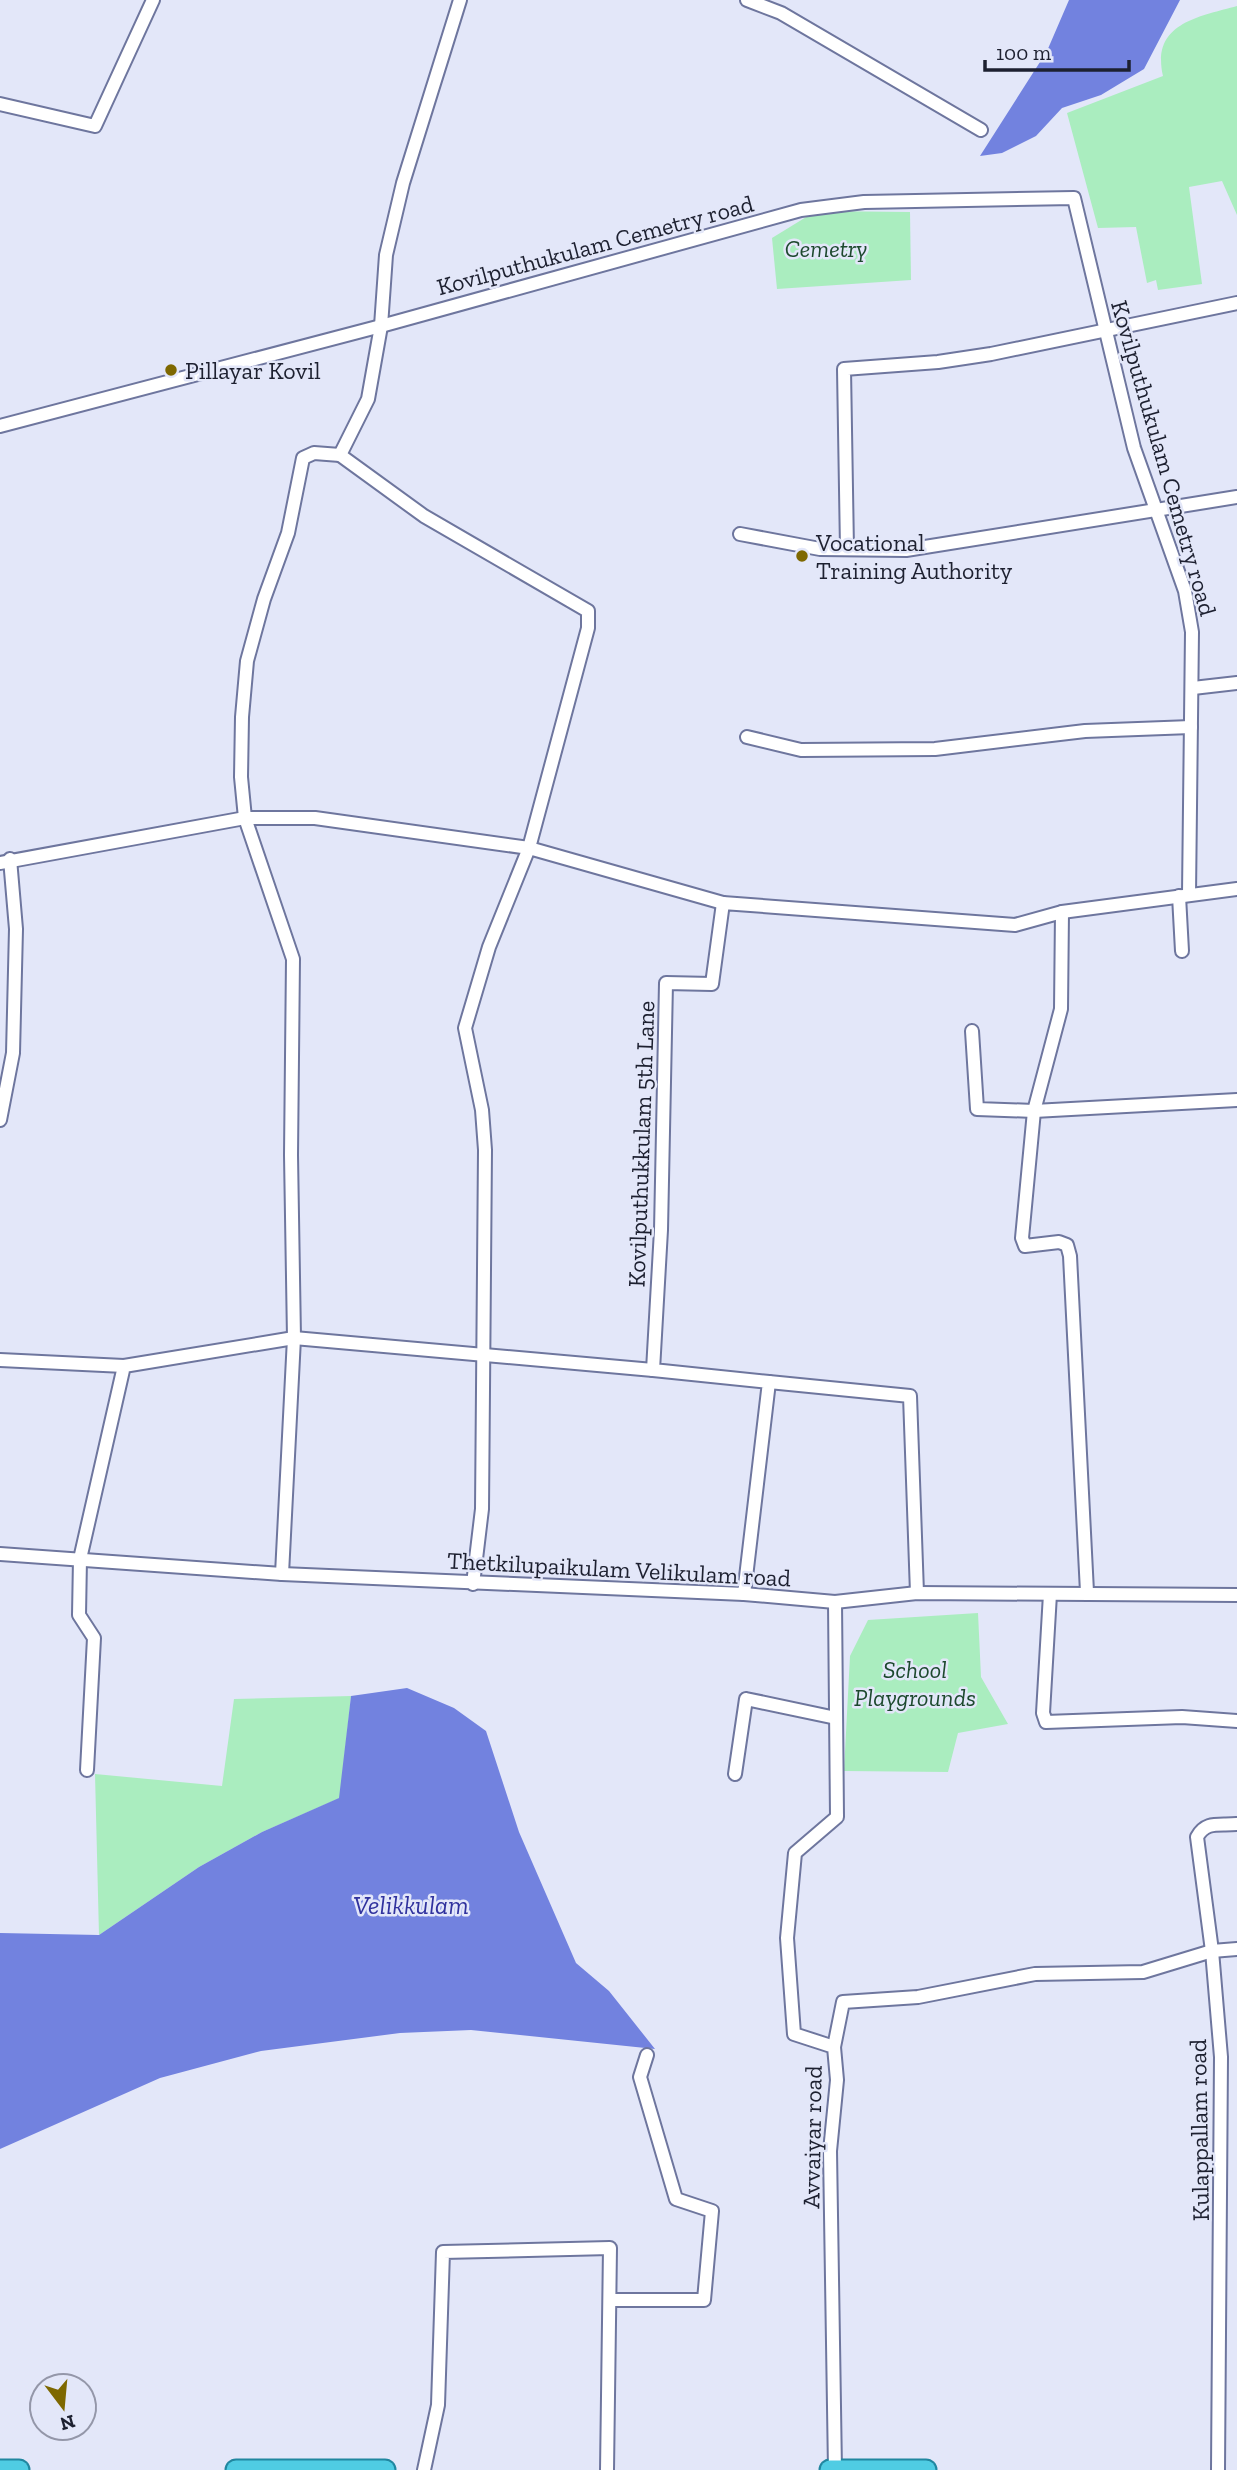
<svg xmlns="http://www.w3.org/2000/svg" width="1237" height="2470" viewBox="0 0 1237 2470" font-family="'Zilla Slab',serif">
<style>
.green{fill:#aaedbf}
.water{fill:#7282df}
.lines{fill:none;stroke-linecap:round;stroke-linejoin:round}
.minor-casing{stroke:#6e769e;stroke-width:16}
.trunk-casing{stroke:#2187a0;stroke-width:23}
.minor{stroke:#fff;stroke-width:12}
.trunk{stroke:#4fcce3;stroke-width:19}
.poi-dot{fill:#7e6800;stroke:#e3e7f9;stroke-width:2.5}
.labels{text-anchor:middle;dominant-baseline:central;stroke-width:5;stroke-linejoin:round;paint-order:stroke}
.street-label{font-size:24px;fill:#1d2030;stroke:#e3e7f9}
.park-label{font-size:24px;font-style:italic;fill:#1d492e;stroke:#e3e7f9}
.poi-label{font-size:24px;fill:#1d2030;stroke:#e3e7f9;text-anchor:start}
.water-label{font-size:26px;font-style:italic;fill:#30329e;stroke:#e3e7f9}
</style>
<rect width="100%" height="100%" fill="#e3e7f9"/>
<g class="green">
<path d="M 1237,6 L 1237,215 L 1222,181 L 1189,187 L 1202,284 L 1158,290 L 1156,280 L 1147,283 L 1136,227 L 1098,228 L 1067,113 L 1163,76 C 1151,24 1197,17 1237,6 Z"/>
<polygon points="816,211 910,212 911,280 777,289 772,238"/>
<polygon points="978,1613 981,1677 1008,1724 958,1733 948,1772 844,1771 850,1656 868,1620"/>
<polygon points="351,1696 340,1798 262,1832 199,1867 99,1935 95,1774 222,1786 234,1699"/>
</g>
<g class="water">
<polygon points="1069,0 1180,0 1144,69 1101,95 1062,108 1036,136 1002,153 980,156 1047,51"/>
<polygon points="407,1688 454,1708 486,1731 519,1832 576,1963 609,1991 655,2049 471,2030 400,2033 261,2051 160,2078 0,2149 0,1933 99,1935 199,1867 262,1832 339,1798 351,1696"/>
</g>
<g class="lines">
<defs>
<g id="minor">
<polyline points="460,0 403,183 386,255 381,326 368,399 340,455 424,516 588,611 588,628 529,848 723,903"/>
<polyline points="747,0 781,13 981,130"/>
<polyline points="0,104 95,126 153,0"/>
<polyline points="0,426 381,326 801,210 864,202 1074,198 1134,448 1185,591 1192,632 1189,894"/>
<polyline points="740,534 820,549 906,550 1237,497"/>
<polyline points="847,549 844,369 938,362 991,354 1237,303"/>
<polyline points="1193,688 1237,683"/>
<polyline points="747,737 801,750 935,749 1085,731 1191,727"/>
<polyline points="0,863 245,818 315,818 529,848 489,947 465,1028 482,1110 485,1150 482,1509 473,1584"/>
<polyline points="1179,896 1182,951"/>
<polyline points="1062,912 1061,1009 1034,1111 1022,1238 1025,1246 1059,1242 1067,1245 1070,1256 1087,1592"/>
<polyline points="972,1031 977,1109 1034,1111 1237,1100"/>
<polyline points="0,1120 13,1053 16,929 10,859"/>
<polyline points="0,1360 124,1366"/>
<polyline points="769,1382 910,1396 917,1593"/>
<polyline points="0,1554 282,1574 744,1594 835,1602 917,1593 1237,1595"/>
<polyline points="282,1574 294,1338 291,1155 293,959 245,818 241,777 242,717 247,661 264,599 288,533 303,458 314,453 340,455"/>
<polyline points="744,1594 769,1382 653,1370 661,1230 666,983 712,984 723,903 1015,925 1062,912 1237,889"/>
<polyline points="1050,1594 1043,1713 1046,1722 1182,1717 1237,1721"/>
<polyline points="835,1602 837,1817 795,1853 787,1938 794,2034 834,2047 837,2080 830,2151 835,2470"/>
<polyline points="87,1770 94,1638 79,1615 80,1559 124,1366 294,1338 653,1370"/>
<polyline points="735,1774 746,1699 836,1718"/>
<polyline points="834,2047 843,2002 918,1997 1035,1974 1143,1972 1212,1951 1237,1949"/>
<polyline points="611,2300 704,2300 712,2211 676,2199 640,2077 647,2055"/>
<polyline points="424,2470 438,2405 443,2252 610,2248 607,2470"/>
<path d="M 1218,2470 L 1221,2057 L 1212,1951 L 1197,1837 C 1206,1820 1220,1826 1237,1824"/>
</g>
<g id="trunk">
<polyline points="0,2470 19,2470"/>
<polyline points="236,2470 385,2470"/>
<polyline points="830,2470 926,2470"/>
</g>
</defs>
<use href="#minor" class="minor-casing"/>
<use href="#trunk" class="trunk-casing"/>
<use href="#minor" class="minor"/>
<use href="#trunk" class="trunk"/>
</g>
<g class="poi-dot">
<circle cx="171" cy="370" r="7"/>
<circle cx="802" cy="556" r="7"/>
</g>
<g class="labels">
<g class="street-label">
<text transform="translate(595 245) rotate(-15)">Kovilputhukulam Cemetry road</text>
<text transform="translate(1164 458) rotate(74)">Kovilputhukulam Cemetry road</text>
<text transform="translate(641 1144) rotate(-88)">Kovilputhukkulam 5th Lane</text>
<text transform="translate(619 1569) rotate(3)">Thetkilupaikulam Velikulam road</text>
<text transform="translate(1199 2130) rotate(-91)">Kulappallam road</text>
<text transform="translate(812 2137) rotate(-89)">Avvaiyar road</text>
</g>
<g class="park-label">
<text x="826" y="248">Cemetry</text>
<text x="915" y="1669">School<tspan x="915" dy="28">Playgrounds</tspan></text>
</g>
<g class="poi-label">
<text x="185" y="370">Pillayar Kovil</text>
<text x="816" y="542">Vocational<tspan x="816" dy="28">Training Authority</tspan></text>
</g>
<g class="water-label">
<text x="411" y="1905">Velikkulam</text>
</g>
</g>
<g transform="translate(63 2407) rotate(164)"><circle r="33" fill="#e3e7f9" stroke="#9497a9" stroke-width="2"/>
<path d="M0-5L12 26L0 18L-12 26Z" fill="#7e6800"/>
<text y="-10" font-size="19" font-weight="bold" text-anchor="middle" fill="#1d2030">N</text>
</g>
<path d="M985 60v10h144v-10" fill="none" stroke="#1d2030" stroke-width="3.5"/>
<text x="996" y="60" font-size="21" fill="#1d2030" stroke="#e3e7f9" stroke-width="5" paint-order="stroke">100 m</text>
</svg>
